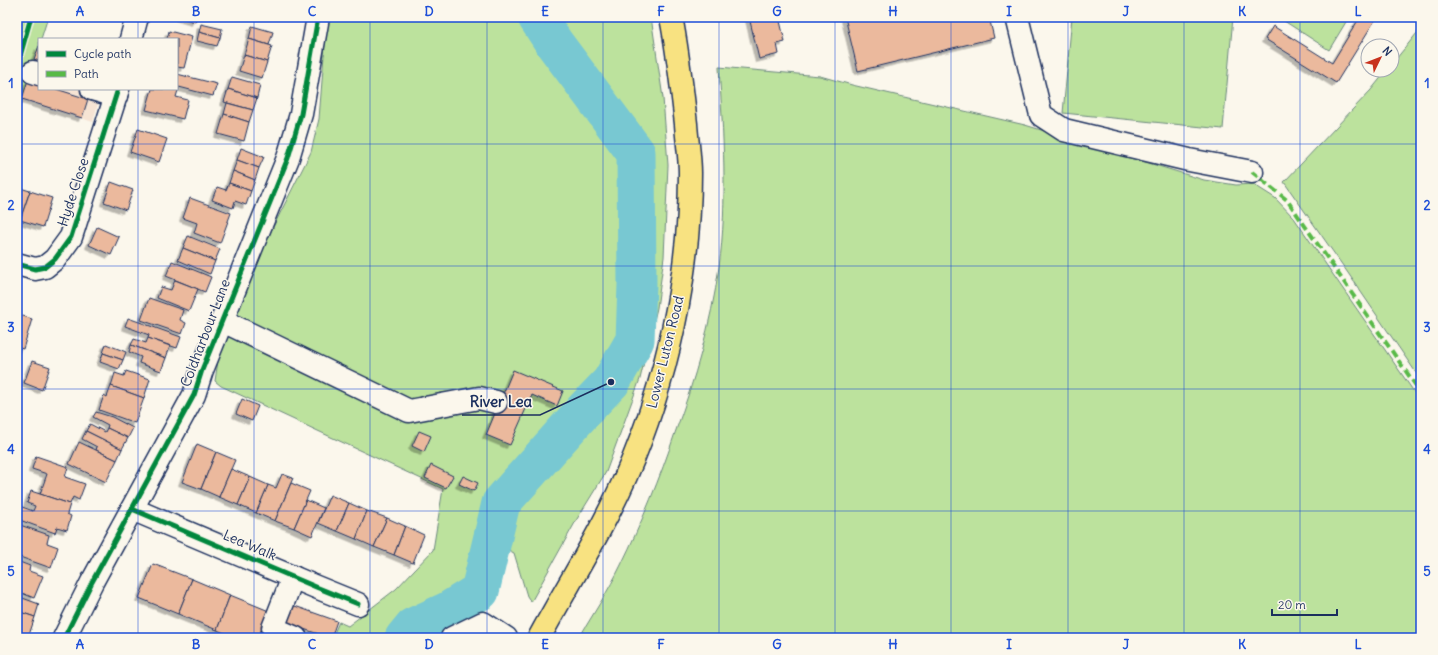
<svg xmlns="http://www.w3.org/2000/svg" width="1438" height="655" viewBox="0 0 1438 655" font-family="Delius,sans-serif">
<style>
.built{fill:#f6e4d4}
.green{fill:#bce29d;stroke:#6c887e}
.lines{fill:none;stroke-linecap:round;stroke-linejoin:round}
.river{stroke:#78c8d2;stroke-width:39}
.building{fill:#ebb99d;stroke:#1b2f5e;filter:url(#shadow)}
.minor-casing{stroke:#1b2f5e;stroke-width:25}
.major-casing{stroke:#1b2f5e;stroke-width:25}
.minor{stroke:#fbf7ec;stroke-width:22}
.major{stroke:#f8e281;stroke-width:22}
.quiet{stroke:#58b947;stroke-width:4;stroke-dasharray:8 4;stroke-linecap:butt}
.cycleway-casing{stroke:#fbf7ec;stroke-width:8}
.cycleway{stroke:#00873e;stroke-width:5}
.grid{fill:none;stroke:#1d4ed8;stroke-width:1;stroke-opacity:0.55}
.labels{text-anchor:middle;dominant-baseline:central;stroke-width:3;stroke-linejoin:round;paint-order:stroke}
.street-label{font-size:14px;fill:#1b2f5e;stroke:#fbf7ec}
.leader{fill:none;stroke:#1b2f5e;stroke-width:1.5}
.callout-dot{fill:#1b2f5e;stroke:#fbf7ec;stroke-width:1.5}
.callout-label{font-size:15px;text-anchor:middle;font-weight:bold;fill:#1b2f5e;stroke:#fbf7ec;stroke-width:3;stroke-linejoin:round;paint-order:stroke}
.neatline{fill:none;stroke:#1d4ed8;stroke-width:1.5}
.grid-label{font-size:13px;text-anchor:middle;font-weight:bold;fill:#1d4ed8}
</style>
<defs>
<filter id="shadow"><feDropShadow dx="-3.5" dy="3.5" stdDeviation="0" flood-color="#0004"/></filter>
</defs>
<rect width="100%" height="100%" fill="#fbf7ec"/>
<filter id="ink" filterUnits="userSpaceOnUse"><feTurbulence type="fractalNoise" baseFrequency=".025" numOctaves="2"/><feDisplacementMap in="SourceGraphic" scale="8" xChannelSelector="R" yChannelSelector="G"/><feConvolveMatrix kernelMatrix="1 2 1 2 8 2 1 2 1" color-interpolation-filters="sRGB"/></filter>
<g filter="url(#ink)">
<polygon class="built" points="39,46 39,89 102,89 93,122 22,99"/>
<g class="green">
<polygon points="17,17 48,17 41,39 39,39 39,46 17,116"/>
<polygon points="327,17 534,17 550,38 538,17 651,17 663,98 668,165 664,257 657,308 640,379 606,472 577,519 531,602 527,596 514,553 491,541 501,503 586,408 611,382 635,340 637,285 605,365 536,446 488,507 482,557 472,584 453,600 424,608 391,638 332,638 339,622 348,626 396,589 433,550 443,489 221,386 215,381 219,354 261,251 311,152 319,119"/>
<polygon points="1072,17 1233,17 1223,129 1063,113"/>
<polygon points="1278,17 1349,17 1329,50"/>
<polygon points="1421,28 1421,380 1348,273 1284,182 1371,90 1387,70 1392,70 1392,64"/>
<path d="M 719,67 L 820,76 L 852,85 L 1025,125 L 1204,180 L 1236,185 L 1253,184 L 1275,198 L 1294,218 L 1421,402 L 1421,638 L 579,638 C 593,614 609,590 621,565 C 642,522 660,478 675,433 C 695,379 711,324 719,267 C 728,201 723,133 719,67 Z"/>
</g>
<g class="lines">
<polyline class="river" points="404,638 413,627 448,611 480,591 501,503 586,408 611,382 635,340 637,284 636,153 554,43 537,17"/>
</g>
<g class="building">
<polygon points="179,17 197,17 195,22"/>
<polygon points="749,17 779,17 785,42 777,44 779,54 759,59"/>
<polygon points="845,17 989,17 994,38 858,71"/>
<polygon points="1360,17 1377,17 1336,83 1265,39 1273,26 1332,63"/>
<polygon points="201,24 222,29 220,38 199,32"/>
<polygon points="252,26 273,32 269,45 249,39"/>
<polygon points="169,31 192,37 184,68 177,67 177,39 167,39"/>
<polygon points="199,32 220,38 217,46 197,41"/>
<polygon points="249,39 272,46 267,62 244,55"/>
<polygon points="39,46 39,61 34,59"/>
<polygon points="244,55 267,62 262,78 239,71"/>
<polygon points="177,74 217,84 213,96 179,87 176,97 188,100 183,119 146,110 152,89 177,89"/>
<polygon points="232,77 260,85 257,98 228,89"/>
<polygon points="28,80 39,84 39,89 56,89 88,99 82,118 22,99"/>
<polygon points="228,89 257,98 253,110 224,102"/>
<polygon points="227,103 253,110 249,122 224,114"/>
<polygon points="224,114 249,122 244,141 218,134"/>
<polygon points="138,129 167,139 159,162 130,152"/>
<polygon points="241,148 264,157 259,168 237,160"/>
<polygon points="237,160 259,168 255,180 233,171"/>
<polygon points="233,171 255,180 251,191 229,183"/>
<polygon points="111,182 133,190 126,210 104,202"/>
<polygon points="229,183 251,191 246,205 235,201 233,208 212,200 217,187 226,190"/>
<polygon points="17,187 30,191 20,220 17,219"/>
<polygon points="30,191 52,198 43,227 20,220"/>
<polygon points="190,198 231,213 220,243 194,233 197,223 183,218"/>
<polygon points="97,227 119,237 111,255 89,245"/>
<polygon points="188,236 220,249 215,261 183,248"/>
<polygon points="183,248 215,261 210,274 178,260"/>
<polygon points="172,261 211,277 205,292 166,276"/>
<polygon points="175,280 198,289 189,311 157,298 161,287 171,290"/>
<polygon points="149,298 183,310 180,320 186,323 182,334 141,320"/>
<polygon points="17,314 32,319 23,349 17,347"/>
<polygon points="128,318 181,337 177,348 148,338 149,335 125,326"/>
<polygon points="148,338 170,346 166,358 131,345 134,339 146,343"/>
<polygon points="106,344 126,352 123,360 103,353"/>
<polygon points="131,345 166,358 161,371 139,363 141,357 129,352"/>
<polygon points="103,353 123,360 119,369 100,362"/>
<polygon points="32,361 50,367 42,390 24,383"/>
<polygon points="513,370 563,391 557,406 532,395 510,445 486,435"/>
<polygon points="126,371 150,379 144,398 111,386 115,373 124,376"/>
<polygon points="111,386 144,398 135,423 99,410 104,395 107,397"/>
<polygon points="242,399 258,406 252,421 236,414"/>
<polygon points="96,412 112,417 133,428 128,438 107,428 108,425 93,417"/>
<polygon points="90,424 105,432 107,428 128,438 122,449 86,431"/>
<polygon points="86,431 122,449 117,460 96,450 97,447 82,439"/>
<polygon points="419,431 431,436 424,452 412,446"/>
<polygon points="79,442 117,460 106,482 69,464"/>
<polygon points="197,444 216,452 201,489 182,482"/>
<polygon points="216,452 235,460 219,497 201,489"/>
<polygon points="36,456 68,467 65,477 85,484 79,500 73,497 70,504 40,494 47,474 32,469"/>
<polygon points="431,465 453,476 446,488 425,478"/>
<polygon points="231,469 250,477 238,505 219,497"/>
<polygon points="282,474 293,478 275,521 256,513 268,485 276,488"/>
<polygon points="463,476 478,483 474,491 459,484"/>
<polygon points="250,477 268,485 256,513 238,505"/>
<polygon points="291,483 310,491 294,528 275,521"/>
<polygon points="31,491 70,504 67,514 71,516 67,530 57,527 55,533 17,519 17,505 33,511 35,506 27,503"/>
<polygon points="330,495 349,503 337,531 318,523"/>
<polygon points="306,500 324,508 312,536 294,528"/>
<polygon points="349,503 367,511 356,539 337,531"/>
<polygon points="367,511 387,518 374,547 356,539"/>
<polygon points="387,518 405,526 394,555 374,547"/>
<polygon points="17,524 49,535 47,543 58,547 51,568 17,556"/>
<polygon points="405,526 424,535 413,563 394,555"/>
<polygon points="17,561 30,566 29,571 43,576 34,598 17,591"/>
<polygon points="153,564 192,579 178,614 139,598"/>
<polygon points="192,579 230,595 217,630 178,614"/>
<polygon points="230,595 269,611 258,638 237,638 217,630"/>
<polygon points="17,596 39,604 35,617 17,611"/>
<polygon points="292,605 337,621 331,638 285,623"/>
<polygon points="17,611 35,617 28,638 17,638"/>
</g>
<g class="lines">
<defs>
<g id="minor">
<polyline points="1017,17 1041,115 1064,130 1189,160 1252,172"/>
<polyline points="131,39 137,17"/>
<polyline points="33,72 39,74"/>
<polyline points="92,89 116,96"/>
<polyline points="17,264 35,269 45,267 55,259 71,237 118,89"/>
<polyline points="223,321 409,411 479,398 496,402"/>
<polyline points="132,509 316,587 358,604"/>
<polyline points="293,577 273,628 296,638"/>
<polyline points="64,638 92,582 194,395 202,370 288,158 301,114 318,17"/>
<polyline points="452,638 483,623 506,638"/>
</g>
<path id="major" d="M 539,638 C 568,584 601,533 626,476 C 667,382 690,275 690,173 C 690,157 687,140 686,124 C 682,89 678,52 671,17"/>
</defs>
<use href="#minor" class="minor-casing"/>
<use href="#major" class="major-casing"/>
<use href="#minor" class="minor"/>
<use href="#major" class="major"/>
<polyline class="quiet" points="1252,172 1287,200 1421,393"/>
<defs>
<g id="cycleway">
<polyline points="17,67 31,17"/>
<polyline points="17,264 35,269 45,267 55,259 71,237 118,89"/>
<polyline points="132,509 316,587 358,604"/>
<polyline points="64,638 92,582 194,395 202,370 288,158 301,114 318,17"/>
</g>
</defs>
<use href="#cycleway" class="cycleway-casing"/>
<use href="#cycleway" class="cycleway"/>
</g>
</g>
<path class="grid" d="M 138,17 L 138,39M 254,17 L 254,638M 370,17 L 370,638M 487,17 L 487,638M 603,17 L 603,638M 719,17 L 719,638M 835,17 L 835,638M 951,17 L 951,638M 1068,17 L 1068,638M 1184,17 L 1184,638M 1300,17 L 1300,638M 138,89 L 138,638M 17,144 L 1421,144M 17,266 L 1421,266M 17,389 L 1421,389M 17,511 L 1421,511"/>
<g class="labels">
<g class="street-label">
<text transform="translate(73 192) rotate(-72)">Hyde Close</text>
<text transform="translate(205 333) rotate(-69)">Coldharbour Lane</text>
<text transform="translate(665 352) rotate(-76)">Lower Luton Road</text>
<text transform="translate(250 545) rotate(23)">Lea Walk</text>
</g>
</g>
<path class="leader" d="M611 382L540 415H462"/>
<circle class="callout-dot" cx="611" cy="382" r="4"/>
<g class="callout-label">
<text x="501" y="407">River Lea</text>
</g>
<rect width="1438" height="655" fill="none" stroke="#fbf7ec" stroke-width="44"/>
<rect x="38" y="38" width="140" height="52" fill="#fbf7ec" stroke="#a1a7b3"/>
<rect x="46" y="51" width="20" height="6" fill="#00873e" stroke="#a1a7b3"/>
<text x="74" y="58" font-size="12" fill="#1b2f5e">Cycle path</text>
<rect x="46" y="71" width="20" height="6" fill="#58b947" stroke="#a1a7b3"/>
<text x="74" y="78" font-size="12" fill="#1b2f5e">Path</text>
<g transform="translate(1380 58) rotate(47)"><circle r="19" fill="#fbf7ec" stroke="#a1a7b3"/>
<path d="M0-3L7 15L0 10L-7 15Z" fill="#c8321e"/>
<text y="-6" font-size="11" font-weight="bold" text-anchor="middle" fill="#1b2f5e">N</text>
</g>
<path d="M1272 609v6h65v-6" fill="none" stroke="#1b2f5e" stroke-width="2"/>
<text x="1278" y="609" font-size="12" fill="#1b2f5e" stroke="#fbf7ec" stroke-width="3" paint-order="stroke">20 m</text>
<rect x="22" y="22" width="1394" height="611" class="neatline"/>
<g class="grid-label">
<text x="80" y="16">A</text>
<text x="196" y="16">B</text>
<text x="312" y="16">C</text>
<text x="429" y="16">D</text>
<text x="545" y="16">E</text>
<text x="661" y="16">F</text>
<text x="777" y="16">G</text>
<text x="893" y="16">H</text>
<text x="1009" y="16">I</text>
<text x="1126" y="16">J</text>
<text x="1242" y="16">K</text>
<text x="1358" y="16">L</text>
<text x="11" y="88">1</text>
<text x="1427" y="88">1</text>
<text x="11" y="210">2</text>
<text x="1427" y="210">2</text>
<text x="11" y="332">3</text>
<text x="1427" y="332">3</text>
<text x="11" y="454">4</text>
<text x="1427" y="454">4</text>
<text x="11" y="576">5</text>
<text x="1427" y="576">5</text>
<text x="80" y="649">A</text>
<text x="196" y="649">B</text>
<text x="312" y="649">C</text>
<text x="429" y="649">D</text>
<text x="545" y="649">E</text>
<text x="661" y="649">F</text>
<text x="777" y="649">G</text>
<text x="893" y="649">H</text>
<text x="1009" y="649">I</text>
<text x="1126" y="649">J</text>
<text x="1242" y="649">K</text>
<text x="1358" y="649">L</text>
</g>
</svg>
